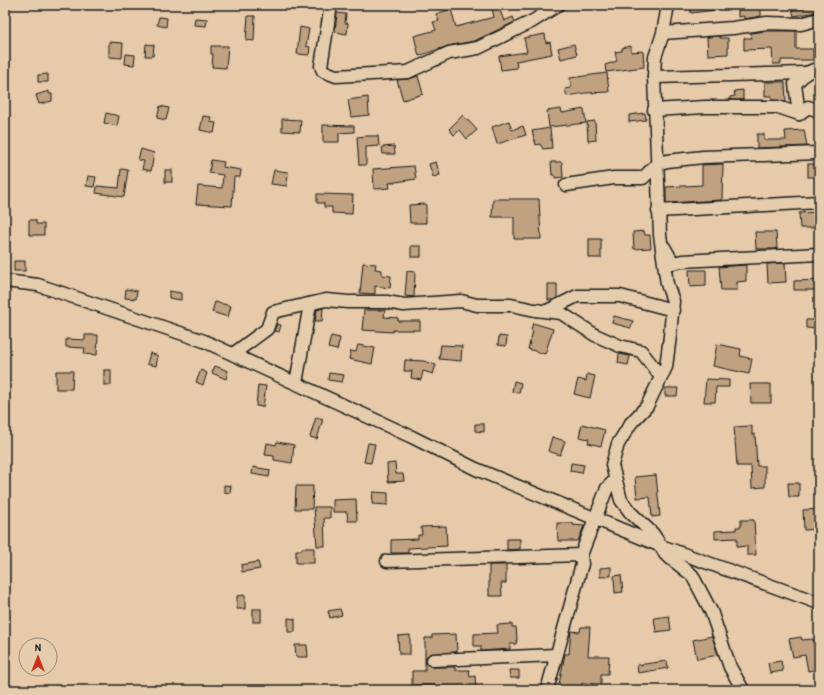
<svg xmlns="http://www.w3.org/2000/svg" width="824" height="695" viewBox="0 0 824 695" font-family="'Patrick Hand',sans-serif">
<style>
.building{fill:#c0a281;stroke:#1c1c1c}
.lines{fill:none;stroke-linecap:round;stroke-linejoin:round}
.minor-casing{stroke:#1c1c1c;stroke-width:15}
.minor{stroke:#e5ccad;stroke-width:12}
</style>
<rect width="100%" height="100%" fill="#e6caa9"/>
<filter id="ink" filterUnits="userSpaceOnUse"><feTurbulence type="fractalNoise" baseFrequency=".025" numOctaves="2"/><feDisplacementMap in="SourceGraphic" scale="8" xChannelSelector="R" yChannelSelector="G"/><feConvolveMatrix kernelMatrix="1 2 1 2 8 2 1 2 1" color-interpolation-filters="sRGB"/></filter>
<g filter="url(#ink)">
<g class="building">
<polygon points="491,5 498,5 504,21 513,17 515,22 474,41 448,46 419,56 414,36 436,30 433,22 439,21 436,14 451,9 456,27 494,17"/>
<polygon points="690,5 715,5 716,10 691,13"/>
<polygon points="738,5 761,5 761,16 744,19 744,16 738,17"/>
<polygon points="791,5 816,5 817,12 794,16"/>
<polygon points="337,13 346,14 345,23 348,23 347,34 335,32"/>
<polygon points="248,16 255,16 254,41 246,40"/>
<polygon points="159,17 167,18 166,27 157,25"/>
<polygon points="195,18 207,19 206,26 194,25"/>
<polygon points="300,27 309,29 306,46 310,47 309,55 297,54"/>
<polygon points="767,31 796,31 796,49 813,49 813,60 781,60 781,64 773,64 772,49 744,50 744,38 752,38 751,33"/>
<polygon points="545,34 546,43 550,42 552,54 516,61 517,68 501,70 499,56 527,52 524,38"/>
<polygon points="720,36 720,38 728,38 728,54 708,55 707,37"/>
<polygon points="109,42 123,43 122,58 109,57"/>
<polygon points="146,44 154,45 153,56 145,56"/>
<polygon points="574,44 577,55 561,59 558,48"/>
<polygon points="211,46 228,46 226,68 212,67 213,54 211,54"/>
<polygon points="631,46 631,52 643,51 644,67 606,72 605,65 617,61 615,52 622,51 622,48"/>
<polygon points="126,54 135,55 134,65 125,64"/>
<polygon points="607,73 609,92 585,93 567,96 565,89 571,88 570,78"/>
<polygon points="48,74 48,82 38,82 38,75"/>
<polygon points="418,76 423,94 403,100 397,80 409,79"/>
<polygon points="765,82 785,82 786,102 772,100 772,96 765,96"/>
<polygon points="743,90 743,100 730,100 730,97 735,96 734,91"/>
<polygon points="49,91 49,94 52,94 52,101 39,104 36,95"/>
<polygon points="368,97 369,115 351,117 348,100"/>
<polygon points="160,106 169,108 166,120 157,118"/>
<polygon points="561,109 562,113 584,109 586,123 549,127 547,111"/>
<polygon points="106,113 119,116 117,126 104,123"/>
<polygon points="645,113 646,120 629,122 629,115"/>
<polygon points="463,115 477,130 467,139 460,130 454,135 449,129"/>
<polygon points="203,116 211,117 210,122 216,123 214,133 200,130"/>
<polygon points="282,119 301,120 300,132 282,131"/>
<polygon points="509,121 512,130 523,126 526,135 497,144 492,127"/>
<polygon points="595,121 596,140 588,141 587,122"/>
<polygon points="323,125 354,126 354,132 339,133 339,142 323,142"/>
<polygon points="550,128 552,148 543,149 540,144 536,145 532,131"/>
<polygon points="804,130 807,146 757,148 757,134 764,134 764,140 786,140 785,131"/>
<polygon points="367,136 378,136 379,146 366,147 366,165 359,165 357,137"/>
<polygon points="394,146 395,154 383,154 382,147"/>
<polygon points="141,149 154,153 151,171 142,169 144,161 138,160"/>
<polygon points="211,160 224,162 223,167 241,170 240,177 234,177 232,206 196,204 198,186 222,188 223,175 209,173"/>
<polygon points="436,162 440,175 433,177 429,164"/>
<polygon points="551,162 562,162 563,177 555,178 555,175 552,175"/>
<polygon points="723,164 722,200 666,203 666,187 702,185 702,165"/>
<rect x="808" y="164" width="11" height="13"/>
<polygon points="414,166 416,179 389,183 390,188 374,189 373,169"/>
<polygon points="121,169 128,170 124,197 96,193 97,186 119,188"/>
<rect x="165" y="170" width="7" height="12"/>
<polygon points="274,170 288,172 287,186 271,184"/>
<polygon points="88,176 96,177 94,187 86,186"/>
<polygon points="317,194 353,195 352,214 332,213 332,207 324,207 324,203 317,203"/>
<polygon points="493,199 539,199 541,239 514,239 514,217 492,217"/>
<polygon points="426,204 426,223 410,223 409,205"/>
<polygon points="819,212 819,228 800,228 799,213"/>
<polygon points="29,220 36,220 36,224 44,224 44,235 29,235"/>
<polygon points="644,231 645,235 650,235 651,248 634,249 633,232"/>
<polygon points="755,232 776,232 777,249 756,249"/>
<rect x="589" y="239" width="12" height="19"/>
<rect x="411" y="246" width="10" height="11"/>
<rect x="14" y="261" width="11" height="10"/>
<polygon points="363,263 376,264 375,269 382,270 382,275 391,276 390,288 375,286 375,294 360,293"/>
<polygon points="785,263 786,282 768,283 767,264"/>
<polygon points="746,265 746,281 737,282 737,290 721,290 719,267"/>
<polygon points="689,270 706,270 706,286 690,287"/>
<polygon points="407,271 415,272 414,297 405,296"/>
<polygon points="819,280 819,290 794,290 794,281"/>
<polygon points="548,284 557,284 557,298 553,300 548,300"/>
<polygon points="126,289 137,291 136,299 125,298"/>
<polygon points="169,291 181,293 181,300 169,298"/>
<polygon points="215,302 231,306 228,317 212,312"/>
<polygon points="323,308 322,321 315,321 317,310"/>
<polygon points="364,310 385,310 384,317 398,318 398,321 420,321 420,330 393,330 393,332 362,330"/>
<polygon points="614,316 633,321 631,328 612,323"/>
<polygon points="806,320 819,320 818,329 806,328"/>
<polygon points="533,323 553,329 545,354 528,349 533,331 531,330"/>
<polygon points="277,324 281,325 279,332 274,331"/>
<polygon points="85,335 98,335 97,355 84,354 85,348 66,347 66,339 85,340"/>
<polygon points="331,336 340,338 337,350 328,348"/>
<polygon points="499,336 507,337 506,346 498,345"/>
<polygon points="717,344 741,349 740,356 752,359 749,374 713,366"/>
<polygon points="358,345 375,348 372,364 349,359 351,351 356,352"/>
<polygon points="441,345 462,346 461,361 439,359"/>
<polygon points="150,353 158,356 156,366 147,364"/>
<polygon points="619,354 630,356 628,365 618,363"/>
<polygon points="405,360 424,361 436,365 433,374 423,371 421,380 411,378 412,371 404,371"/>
<polygon points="215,366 228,371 226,379 212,373"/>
<rect x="104" y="370" width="7" height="15"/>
<polygon points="201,370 207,373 203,385 196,382"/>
<polygon points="56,371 73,371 72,389 56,389"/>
<polygon points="329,373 344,375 342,382 328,380"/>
<polygon points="587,374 595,376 590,398 574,394 578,379 586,381"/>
<polygon points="706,379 729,380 729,387 716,387 715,402 704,402"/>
<polygon points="514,381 521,383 519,393 512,392"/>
<polygon points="750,384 771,384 771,403 751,403"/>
<polygon points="258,385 266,386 263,407 256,406"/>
<polygon points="665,388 678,388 677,396 665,396"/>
<polygon points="316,417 323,419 317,439 310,437"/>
<polygon points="475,424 484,424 484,432 475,431"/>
<polygon points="582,424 605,430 601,446 588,443 589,439 579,437"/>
<polygon points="752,426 752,435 755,434 757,466 765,466 765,487 752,488 751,466 737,466 734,427"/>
<polygon points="552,437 565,441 560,455 548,451"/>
<polygon points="277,442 294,445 292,463 274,460 274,456 265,455 267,443 276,445"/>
<polygon points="368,443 375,444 371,463 364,462"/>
<polygon points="395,463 396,474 403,474 404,481 388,482 387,464"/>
<polygon points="571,463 584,465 582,473 570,471"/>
<polygon points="253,467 270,470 269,477 252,474"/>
<polygon points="656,475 660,516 652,517 650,497 637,498 635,477"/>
<polygon points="788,483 799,483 799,497 789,497"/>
<polygon points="224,485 231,486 230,493 224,492"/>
<polygon points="296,486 313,486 312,509 295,509"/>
<polygon points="373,492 388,493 388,505 372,504"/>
<polygon points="356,499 357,521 348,521 347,512 333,512 333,500"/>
<polygon points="314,507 330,507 330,518 324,518 325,546 317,546"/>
<polygon points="819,509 819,529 804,530 803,510"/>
<polygon points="741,520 754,520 756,555 747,555 747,546 737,547 737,538 715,539 715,531 736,530 736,527 741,527"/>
<polygon points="557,523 573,523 573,525 584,526 578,541 558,541"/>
<polygon points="446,526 447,546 408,548 408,553 391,553 391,540 418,539 418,535 422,535 421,527"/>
<polygon points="507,539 520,539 520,549 507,550"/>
<polygon points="302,548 314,548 314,563 296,563 296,550 302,550"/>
<polygon points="258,562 260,569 242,572 241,565"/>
<polygon points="489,565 506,565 506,583 501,583 502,596 489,596"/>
<polygon points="611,567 611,576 600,577 600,568"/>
<polygon points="621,575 623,592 615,593 614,576"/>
<polygon points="245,595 245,609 237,609 237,596"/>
<rect x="253" y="609" width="8" height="13"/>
<polygon points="340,609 342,615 330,618 328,611"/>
<polygon points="669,616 671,630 656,632 654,618"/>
<polygon points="288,618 295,619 295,632 288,632"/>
<polygon points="512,624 512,627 516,627 517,639 516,644 510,644 510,649 481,651 481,646 474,646 474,634 498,633 497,625"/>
<polygon points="581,627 590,627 588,656 609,656 608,674 601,674 601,684 582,683 581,688 565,687 565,690 558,689 565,654 569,654 571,631 580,632"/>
<polygon points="456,634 457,652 429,654 426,657 426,664 433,667 455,667 455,670 469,670 470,677 475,676 476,690 435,690 435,685 412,685 412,671 425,671 425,638 432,638 432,635"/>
<polygon points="410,635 410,654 399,654 398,636"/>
<polygon points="712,636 718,655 697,659 693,640"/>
<polygon points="801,637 802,640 813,639 815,651 819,650 819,669 808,671 805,655 793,657 789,639"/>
<polygon points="295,645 307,645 308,657 296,657"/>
<polygon points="667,661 668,668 638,673 637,665"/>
<polygon points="781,661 783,671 770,673 768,663"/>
<polygon points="509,670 519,670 519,678 510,678"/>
</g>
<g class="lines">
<defs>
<g id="minor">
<polyline points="331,5 321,66 323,71 336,76 408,72 449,53 478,48 533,21 558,5"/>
<polyline points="668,5 663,33 655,57 654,77 660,235 667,284 673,301 670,336 666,367 647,406 631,423 618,444 612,465 621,500 630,512 653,534 661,546 819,603"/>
<polyline points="663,33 733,28 767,23 801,24 819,19"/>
<polyline points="654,77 806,73"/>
<polyline points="654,110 705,107 778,107 799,114 808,107 819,111"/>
<polyline points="799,114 795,84 806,73 819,68"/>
<polyline points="566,185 614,178 643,178 657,164 667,161 703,157 819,153"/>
<polyline points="658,211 819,202"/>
<polyline points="664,247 673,263 682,261 819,254"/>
<polyline points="5,281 38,285 204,341 412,437 476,469 661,546 665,554 692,575 711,611 730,667 743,690"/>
<polyline points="547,311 577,296 620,296 673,310"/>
<polyline points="233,354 267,329 273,312 326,300 348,302 387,302 404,305 461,301 477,305 511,305 535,310 561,313 595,335 620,346 641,351 661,377"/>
<polyline points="296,383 310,304"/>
<polyline points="387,561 581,555"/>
<polyline points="433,660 556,655"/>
<polyline points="547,690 582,564 581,555 607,488 615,480"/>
</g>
</defs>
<use href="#minor" class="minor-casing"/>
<use href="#minor" class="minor"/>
</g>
</g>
<rect width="824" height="695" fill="none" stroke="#e5ccad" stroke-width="20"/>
<rect x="10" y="10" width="804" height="675" fill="none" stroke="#1c1c1c" stroke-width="1.5" filter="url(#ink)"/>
<g transform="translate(38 657)"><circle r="19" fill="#e5ccad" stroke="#958673"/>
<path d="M0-3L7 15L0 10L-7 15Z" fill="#c8321e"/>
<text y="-6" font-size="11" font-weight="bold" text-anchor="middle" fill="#1c1c1c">N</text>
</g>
</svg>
